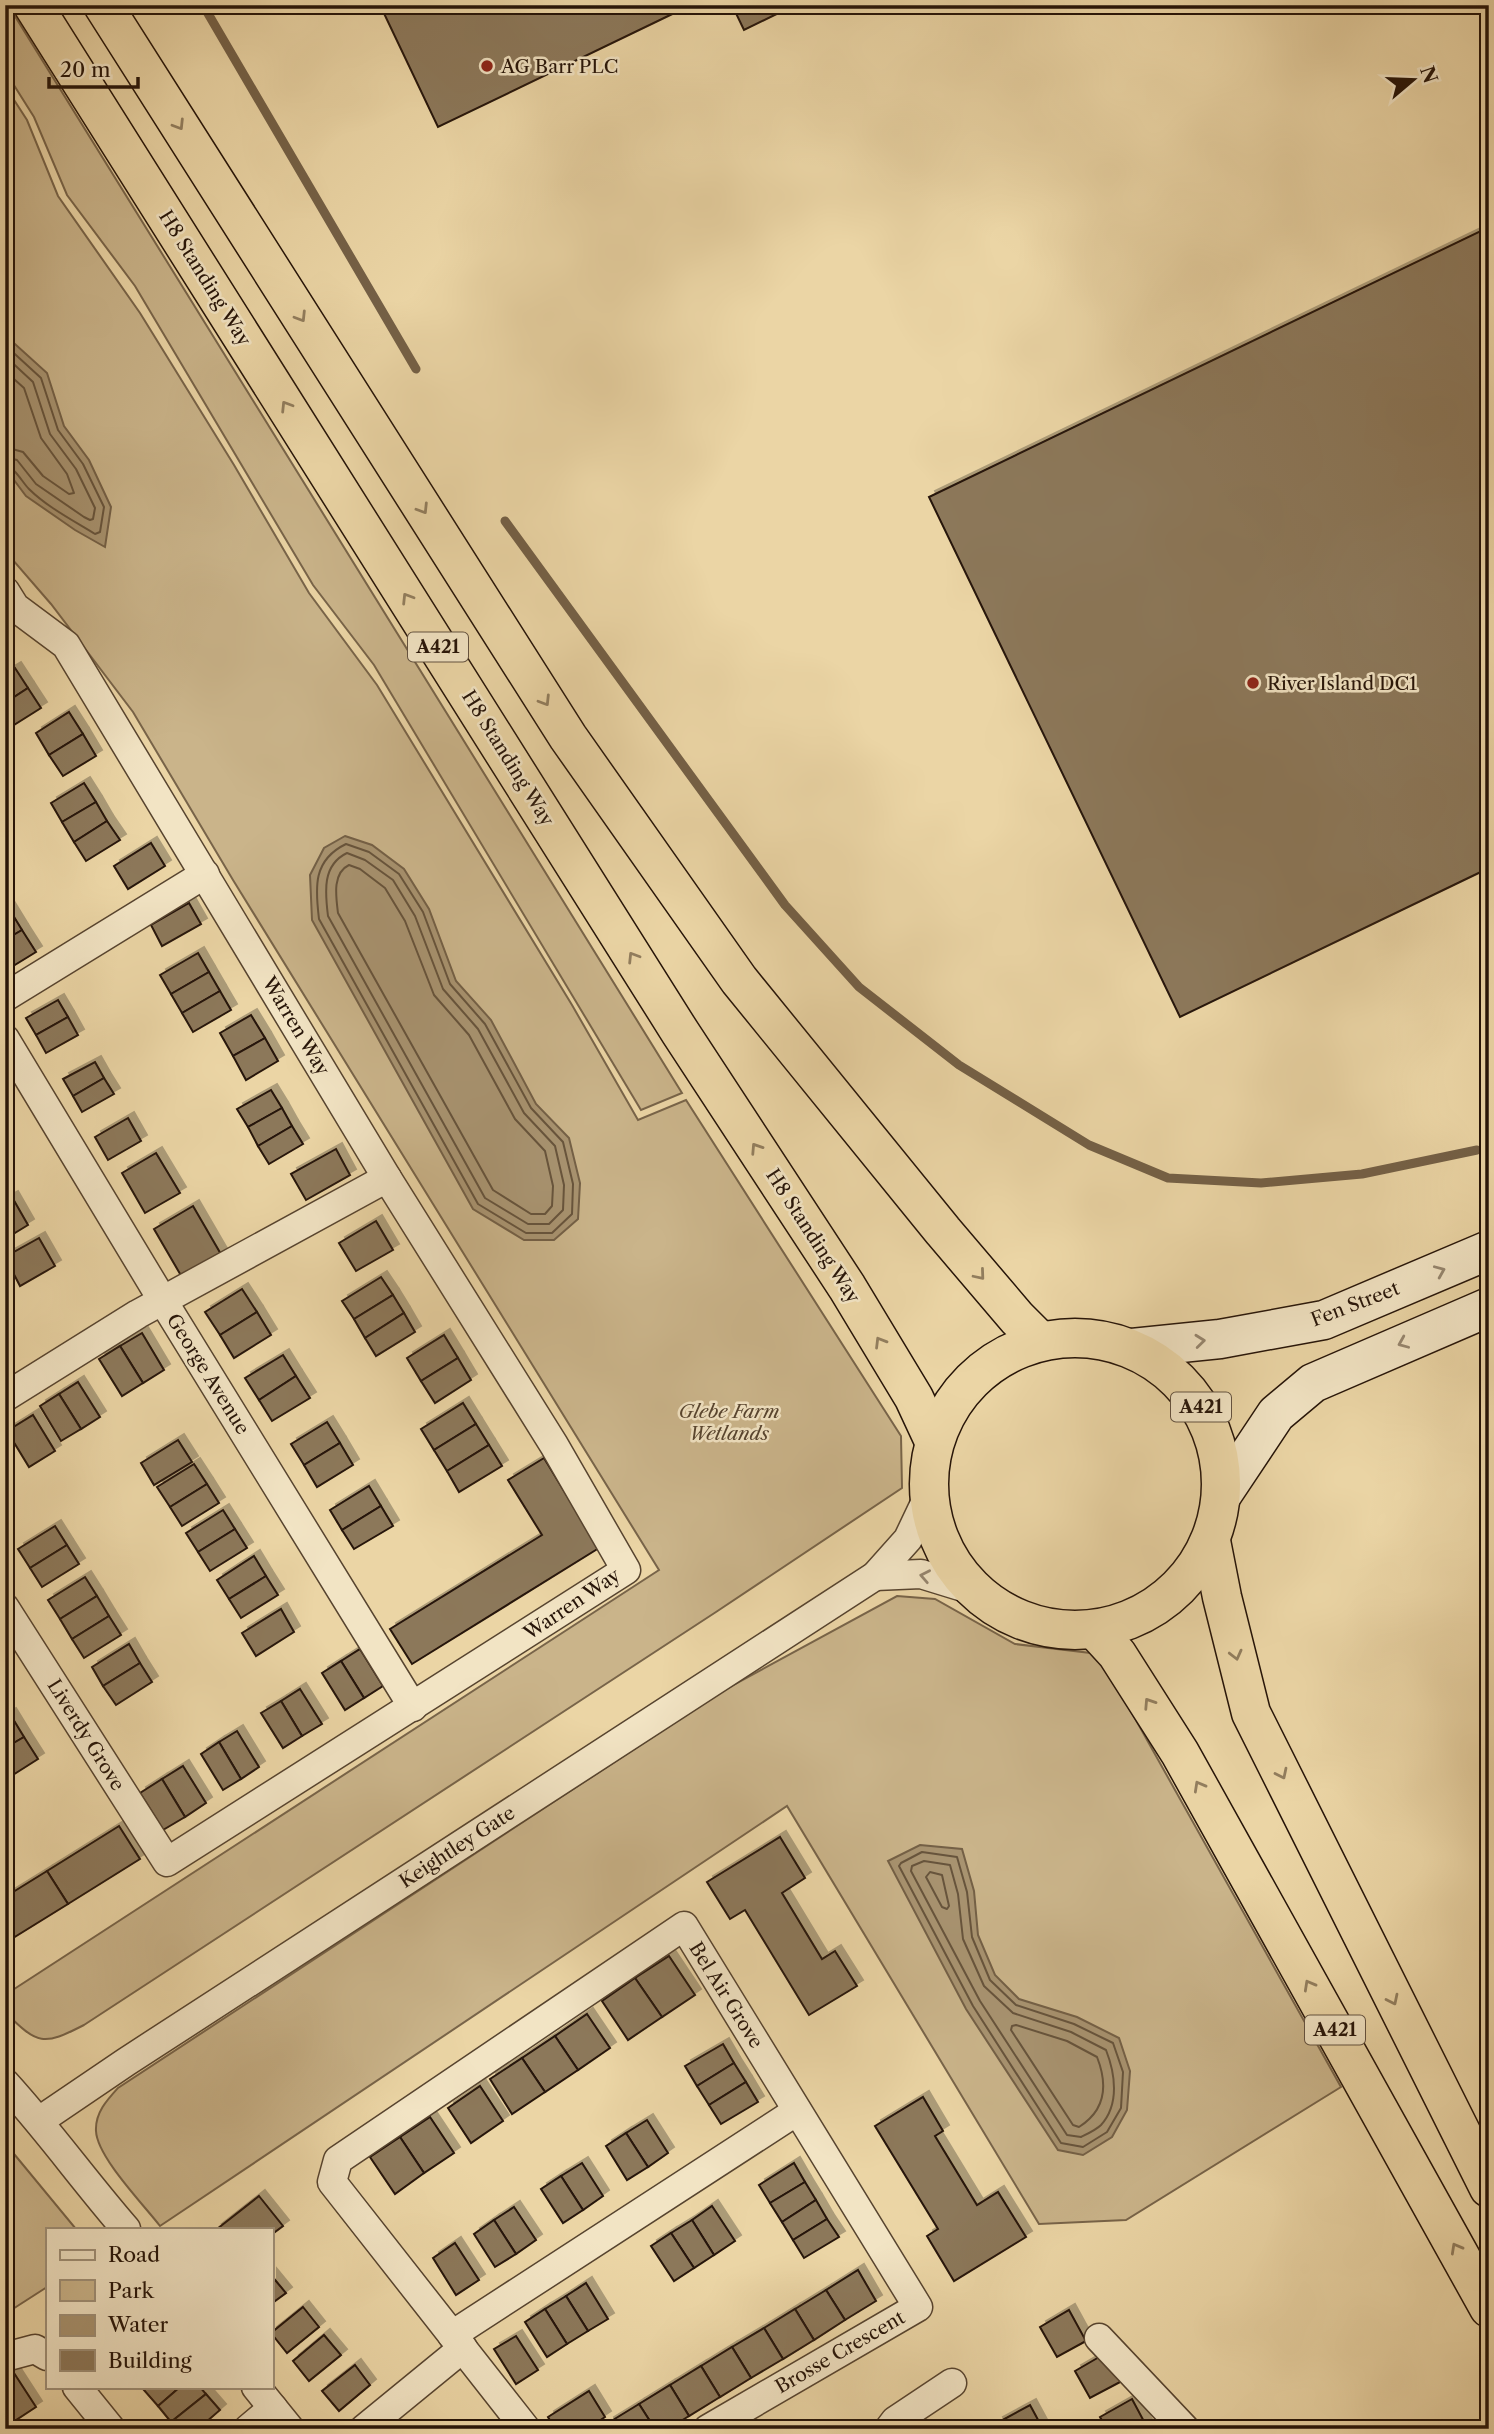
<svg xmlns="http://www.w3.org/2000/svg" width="1494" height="2434" viewBox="0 0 1494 2434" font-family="'Libre Caslon Text',serif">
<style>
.green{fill:#cab48a;stroke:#786449;stroke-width:2}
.water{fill:#a89370;stroke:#746046;stroke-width:2}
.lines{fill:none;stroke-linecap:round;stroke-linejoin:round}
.shore{stroke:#67543c;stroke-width:2}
.stream{stroke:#746046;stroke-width:9}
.building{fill:#8c785a;stroke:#261408;stroke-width:2;filter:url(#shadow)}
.street-casing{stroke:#57442f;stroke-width:31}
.secondary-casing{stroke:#261408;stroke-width:41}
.highway-casing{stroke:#261408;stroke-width:41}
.street{stroke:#f2e4c4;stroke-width:28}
.secondary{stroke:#f2e4c4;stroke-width:38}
.highway{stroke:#ebd5a5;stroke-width:38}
.oneway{stroke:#927e5e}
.oneway2{stroke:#96866f}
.poi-dot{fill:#8f2418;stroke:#f2e4c4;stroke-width:2.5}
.labels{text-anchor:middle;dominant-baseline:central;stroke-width:5;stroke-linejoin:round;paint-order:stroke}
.shield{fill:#f2e4c4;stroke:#635240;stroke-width:2}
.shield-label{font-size:18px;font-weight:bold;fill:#261408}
.poi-label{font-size:19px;fill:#261408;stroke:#f2e4c4;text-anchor:start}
.street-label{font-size:19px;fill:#261408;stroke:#f2e4c4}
.park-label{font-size:19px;font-style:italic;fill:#57442f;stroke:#f2e4c4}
</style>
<defs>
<filter id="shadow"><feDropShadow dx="6" dy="-6" stdDeviation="0" flood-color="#0004"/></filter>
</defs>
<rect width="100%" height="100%" fill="#ebd5a5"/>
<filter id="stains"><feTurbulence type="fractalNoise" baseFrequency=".00286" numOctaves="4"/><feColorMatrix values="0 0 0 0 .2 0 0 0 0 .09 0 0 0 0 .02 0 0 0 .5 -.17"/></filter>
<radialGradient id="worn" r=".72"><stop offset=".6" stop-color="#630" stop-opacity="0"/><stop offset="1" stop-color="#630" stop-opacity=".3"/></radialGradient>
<g class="green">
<polygon points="5,5 8,5 682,1093 641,1110 374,665 313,585 135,286 67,195 34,117 5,71"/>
<path d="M 5,86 L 27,120 L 58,196 L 140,313 L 234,465 L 309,593 L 377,685 L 572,1005 L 638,1120 L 686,1100 L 901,1436 L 902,1488 L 716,1612 L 84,2025 C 43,2046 38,2045 5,2012 L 5,1995 L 659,1570 L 233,880 L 133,712 L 51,604 L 5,551 Z"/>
<path d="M 897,1596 L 935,1599 L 1015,1644 L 1099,1654 L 1341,2087 L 1126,2220 L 1039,2224 L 787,1806 L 160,2226 C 144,2205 97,2157 96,2131 C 95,2113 107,2100 118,2088 L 724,1690 Z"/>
<polygon points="5,2143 76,2229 47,2229 47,2287 5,2314"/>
</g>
<g class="water">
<polygon points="5,335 47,373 64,426 89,460 111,507 105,547 75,530 26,496 5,468"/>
<polygon points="345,836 372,845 404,869 429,909 456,981 491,1020 536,1104 569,1138 580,1183 578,1219 554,1240 524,1240 473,1209 312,920 310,875 324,848"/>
<polygon points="920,1845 962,1849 974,1891 978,1935 995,1975 1019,1999 1077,2017 1119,2038 1130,2071 1127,2110 1112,2137 1083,2155 1058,2150 966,2009 888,1861"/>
</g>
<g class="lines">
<g class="shore">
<path d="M 5,345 L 41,378 L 58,430 L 83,464 L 104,507 L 100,532 L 95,534 C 74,521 47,507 29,489 C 21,481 16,468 5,466"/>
<polyline points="5,356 33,382 50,434 76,469 95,508 93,519 90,520 84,517 36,484 17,460 5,457"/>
<polyline points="5,371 24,388 41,438 67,474 74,493 69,494 43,476 23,452 5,447"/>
<path d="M 346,844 L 369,852 L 399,874 L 423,912 L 450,984 L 485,1024 L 531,1108 L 563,1142 L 573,1184 L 572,1214 L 552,1233 L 526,1233 L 478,1204 L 319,919 C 315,887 313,860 346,844 Z"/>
<path d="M 347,853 L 365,860 L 393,880 L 415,916 L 443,989 L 478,1029 L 524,1113 L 555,1146 L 564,1185 L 563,1210 L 549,1224 L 528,1224 L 485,1198 L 328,916 C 325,892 322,865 347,853 Z"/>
<path d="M 349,865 L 360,869 L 385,888 L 405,921 L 434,995 L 469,1035 L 515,1119 L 545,1151 L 553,1186 L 552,1206 L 545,1214 L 531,1214 L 493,1190 L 338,913 C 336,897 332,873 349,865 Z"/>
<polygon points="922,1852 957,1857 967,1892 972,1937 990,1980 1016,2005 1074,2024 1113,2043 1123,2072 1121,2108 1107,2132 1083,2147 1061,2143 973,2006 899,1866 901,1863"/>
<path d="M 924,1861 L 950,1865 L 958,1894 L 963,1939 L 984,1986 L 1013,2013 L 1071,2032 L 1106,2050 C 1115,2073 1120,2104 1101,2125 C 1096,2130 1087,2134 1081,2137 L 1067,2135 L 980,2001 L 911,1871 L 912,1866 Z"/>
<polygon points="930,1872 942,1875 949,1906 947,1909 942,1907 926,1877"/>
<path d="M 1016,2025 L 1067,2041 L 1097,2057 C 1108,2085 1106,2110 1079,2127 L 1073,2125 L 1011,2030 L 1012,2026 Z"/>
</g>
<g class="stream">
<polyline points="203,5 416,369"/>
<polyline points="505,521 785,905 859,987 959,1065 1089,1145 1168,1178 1261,1183 1362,1174 1477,1150"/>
</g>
</g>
<g class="building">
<polygon points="380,5 691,5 438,127"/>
<polygon points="732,5 795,5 744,30"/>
<polygon points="1489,227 1489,868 1180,1017 929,497"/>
<polygon points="15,668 28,688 5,703 5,674"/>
<polygon points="28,688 41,708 6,730 5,703"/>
<polygon points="69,712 83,734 49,755 36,733"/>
<polygon points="83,734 96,756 63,776 49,755"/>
<polygon points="84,783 96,802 62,822 51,803"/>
<polygon points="96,802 107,821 74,842 62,822"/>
<polygon points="107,821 120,840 86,861 74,842"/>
<polygon points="151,843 165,866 128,889 114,866"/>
<polygon points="189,903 201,924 162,946 151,925"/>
<polygon points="8,907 22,930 5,940 5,909"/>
<polygon points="22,930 36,952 5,971 5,940"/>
<polygon points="198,953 209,972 171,994 160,975"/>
<polygon points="209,972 220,991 182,1013 171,994"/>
<polygon points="220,991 231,1010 193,1032 182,1013"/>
<polygon points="58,1000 68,1017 36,1035 26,1018"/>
<polygon points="251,1015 265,1038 233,1056 220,1033"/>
<polygon points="68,1017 78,1035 46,1053 36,1035"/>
<polygon points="265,1038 278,1061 246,1080 233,1056"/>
<polygon points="95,1062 104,1078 73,1096 63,1079"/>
<polygon points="104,1078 114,1094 82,1112 73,1096"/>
<polygon points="271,1090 282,1108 248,1127 237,1109"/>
<polygon points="282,1108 292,1126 258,1146 248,1127"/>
<polygon points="128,1118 141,1141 108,1160 95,1137"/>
<polygon points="292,1126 303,1144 269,1164 258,1146"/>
<polygon points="336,1149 350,1175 306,1200 291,1174"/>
<polygon points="156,1153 180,1193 145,1213 122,1173"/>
<polygon points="12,1197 28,1225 5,1239 5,1201"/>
<polygon points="193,1206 222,1256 183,1279 154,1229"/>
<polygon points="376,1221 393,1250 356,1271 339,1243"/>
<polygon points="39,1238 55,1266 20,1286 5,1257"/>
<polygon points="381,1277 393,1295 354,1319 342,1301"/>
<polygon points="242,1289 257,1312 220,1335 205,1312"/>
<polygon points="393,1295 404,1313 365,1338 354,1319"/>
<polygon points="257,1312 271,1335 234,1358 220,1335"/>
<polygon points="404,1313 415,1332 376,1356 365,1338"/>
<polygon points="142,1333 164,1370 143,1383 120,1346"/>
<polygon points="444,1335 458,1358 421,1381 407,1358"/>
<polygon points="120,1346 143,1383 122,1396 99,1359"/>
<polygon points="283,1355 296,1376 259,1400 245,1378"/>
<polygon points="458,1358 471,1380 435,1403 421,1381"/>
<polygon points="296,1376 310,1398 272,1421 259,1400"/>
<polygon points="78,1382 100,1417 81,1429 59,1394"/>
<polygon points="59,1394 81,1429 61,1441 40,1406"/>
<polygon points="463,1403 476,1424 434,1450 421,1429"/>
<polygon points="33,1415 55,1451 29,1467 7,1431"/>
<polygon points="327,1422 340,1443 304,1465 291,1444"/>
<polygon points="476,1424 489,1445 447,1471 434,1450"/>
<polygon points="178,1440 192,1462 154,1485 141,1463"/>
<polygon points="340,1443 353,1465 317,1487 304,1465"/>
<polygon points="489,1445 502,1466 459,1492 447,1471"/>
<polygon points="544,1458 599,1548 412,1664 390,1629 542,1535 508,1480"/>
<polygon points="194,1464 207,1484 170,1507 157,1487"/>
<polygon points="207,1484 219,1503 182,1526 170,1507"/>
<polygon points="369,1486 381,1506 342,1530 330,1510"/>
<polygon points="381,1506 393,1526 354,1549 342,1530"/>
<polygon points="223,1510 235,1529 198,1552 186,1533"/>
<polygon points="55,1526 67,1545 30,1568 18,1549"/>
<polygon points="235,1529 247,1548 210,1571 198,1552"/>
<polygon points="67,1545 79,1564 42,1587 30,1568"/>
<polygon points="254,1556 266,1576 229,1599 217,1580"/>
<polygon points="266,1576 278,1595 241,1618 229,1599"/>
<polygon points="85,1577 97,1596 60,1619 48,1600"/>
<polygon points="97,1596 109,1616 72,1639 60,1619"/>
<polygon points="281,1609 294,1632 256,1656 242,1633"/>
<polygon points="109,1616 121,1635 84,1658 72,1639"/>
<polygon points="129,1644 140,1663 103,1686 92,1667"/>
<polygon points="360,1649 383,1686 364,1698 341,1661"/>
<polygon points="341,1661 364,1698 345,1710 322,1673"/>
<polygon points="140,1663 152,1682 116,1705 103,1686"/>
<polygon points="300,1689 322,1724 302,1736 281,1701"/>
<polygon points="281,1701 302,1736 283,1748 261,1713"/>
<polygon points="10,1714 24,1737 5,1748 5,1717"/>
<polygon points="237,1731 259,1767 241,1779 219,1742"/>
<polygon points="24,1737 38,1759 5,1780 5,1748"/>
<polygon points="219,1742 241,1779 223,1790 201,1754"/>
<polygon points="183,1766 206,1803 185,1817 162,1779"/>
<polygon points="162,1779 185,1817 163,1830 140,1793"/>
<polygon points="119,1826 140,1859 68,1904 47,1871"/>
<polygon points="780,1837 805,1878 782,1893 822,1959 835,1951 857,1986 809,2015 745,1910 730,1919 707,1882"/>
<polygon points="47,1871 68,1904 5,1943 5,1897"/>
<polygon points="669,1956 695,1995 662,2017 635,1978"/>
<polygon points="635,1978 662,2017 628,2040 602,2001"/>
<polygon points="587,2014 610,2048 578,2070 555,2036"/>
<polygon points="555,2036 578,2070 545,2092 522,2058"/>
<polygon points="723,2044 734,2063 697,2086 685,2066"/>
<polygon points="522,2058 545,2092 512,2114 490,2079"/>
<polygon points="734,2063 746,2082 709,2105 697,2086"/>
<polygon points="746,2082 758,2102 721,2124 709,2105"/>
<polygon points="480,2086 503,2121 471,2143 448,2108"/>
<polygon points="923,2097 943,2131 935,2136 977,2205 998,2192 1026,2237 954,2281 927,2236 938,2229 875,2126"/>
<polygon points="430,2117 454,2153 424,2173 400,2137"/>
<polygon points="647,2120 668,2153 648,2167 626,2133"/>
<polygon points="626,2133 648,2167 627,2180 606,2146"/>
<polygon points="400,2137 424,2173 395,2194 370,2157"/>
<polygon points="582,2163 603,2196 583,2210 561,2176"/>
<polygon points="794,2163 805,2182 770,2203 759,2185"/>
<polygon points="561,2176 583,2210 563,2223 541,2189"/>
<polygon points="805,2182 816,2200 782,2222 770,2203"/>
<polygon points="259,2196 283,2226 271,2235 271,2229 217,2229"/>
<polygon points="816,2200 827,2219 793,2240 782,2222"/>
<polygon points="712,2206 735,2241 714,2255 692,2220"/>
<polygon points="514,2207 536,2240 516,2254 494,2220"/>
<polygon points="827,2219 839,2237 804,2258 793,2240"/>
<polygon points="494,2220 516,2254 495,2267 474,2234"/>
<polygon points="692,2220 714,2255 694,2268 671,2233"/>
<polygon points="671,2233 694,2268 674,2281 651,2246"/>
<polygon points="455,2243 479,2280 456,2295 433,2258"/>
<polygon points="858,2270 876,2301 845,2320 826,2290"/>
<polygon points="271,2275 286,2293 271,2304"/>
<polygon points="586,2283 608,2319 588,2331 566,2296"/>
<polygon points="826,2290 845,2320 814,2340 795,2309"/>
<polygon points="566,2296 588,2331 567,2344 545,2309"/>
<polygon points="303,2307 319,2327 287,2353 271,2333"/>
<polygon points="545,2309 567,2344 547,2357 525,2322"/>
<polygon points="795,2309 814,2340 783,2359 764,2328"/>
<polygon points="1069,2310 1086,2341 1057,2357 1040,2327"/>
<polygon points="764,2328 783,2359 751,2378 732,2347"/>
<polygon points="324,2335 341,2355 309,2381 293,2361"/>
<polygon points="516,2336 538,2370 516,2384 494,2349"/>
<polygon points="732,2347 751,2378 720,2397 701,2366"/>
<polygon points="1106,2353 1122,2381 1090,2398 1075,2371"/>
<polygon points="355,2365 370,2385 339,2411 322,2391"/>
<polygon points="701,2366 720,2397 689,2416 670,2385"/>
<polygon points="14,2373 36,2407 13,2422 5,2409 5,2379"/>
<polygon points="670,2385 689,2416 668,2429 655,2429 639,2404"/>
<polygon points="146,2387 180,2387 158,2406 143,2389"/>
<polygon points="180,2387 200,2387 206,2394 171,2422 158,2406"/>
<polygon points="589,2391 605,2417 587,2429 555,2429 548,2417"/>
<polygon points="206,2394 220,2410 198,2429 176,2429 171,2422"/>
<polygon points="1132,2399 1147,2427 1107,2429 1100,2417"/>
<polygon points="639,2404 655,2429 611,2429 608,2423"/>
<polygon points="1030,2405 1043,2429 1000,2429 997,2423"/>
</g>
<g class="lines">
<defs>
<g id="street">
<polyline points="5,591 15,607 66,645 387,1178 554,1445 626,1570 167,1862 5,1608"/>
<polyline points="5,997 205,874"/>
<polyline points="5,1039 163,1301 413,1707"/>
<polyline points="5,1397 138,1314 387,1178"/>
<polyline points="875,1576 921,1574 973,1590"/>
<path d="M 5,2083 C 48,2130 85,2182 126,2229"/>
<polyline points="39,2121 126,2062 875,1576 908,1539 928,1497"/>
<polyline points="452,2335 797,2111"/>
<polyline points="1099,2338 1185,2429"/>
<polyline points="5,2357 35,2349 47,2356"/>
<polyline points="77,2387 111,2429"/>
<polyline points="256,2387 290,2429"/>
<polyline points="248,2429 273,2408"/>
<polyline points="364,2429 463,2348"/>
<polyline points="526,2429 332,2182 338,2160 684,1926 918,2307 708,2429"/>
<polyline points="889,2429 895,2421 952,2383"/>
</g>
<g id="secondary">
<polyline points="1132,1348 1220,1339 1324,1320 1489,1250"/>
<polyline points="1222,1495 1276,1414 1313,1383 1489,1307"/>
</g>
<g id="highway">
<polyline points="33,5 680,1032 847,1287 914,1398 934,1441"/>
<polyline points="103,5 568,737 739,980 943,1231 1017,1318 1040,1341"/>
<circle cx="1075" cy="1484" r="146"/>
<polyline points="1211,1541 1222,1597 1251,1713 1489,2188"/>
<polyline points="1095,1630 1117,1654 1180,1753 1489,2308"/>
</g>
</defs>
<use href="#street" class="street-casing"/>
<use href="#secondary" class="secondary-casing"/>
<use href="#highway" class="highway-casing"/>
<use href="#street" class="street"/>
<use href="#secondary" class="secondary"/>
<use href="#highway" class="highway"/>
</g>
<defs><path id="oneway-chevron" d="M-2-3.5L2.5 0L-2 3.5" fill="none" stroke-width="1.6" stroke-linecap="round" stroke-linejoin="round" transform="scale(1.75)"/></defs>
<g class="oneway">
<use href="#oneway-chevron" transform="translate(179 125) rotate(58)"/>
<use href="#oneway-chevron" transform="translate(301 317) rotate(58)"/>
<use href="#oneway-chevron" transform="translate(286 406) rotate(-122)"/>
<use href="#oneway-chevron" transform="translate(423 509) rotate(58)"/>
<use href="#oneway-chevron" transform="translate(407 598) rotate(-122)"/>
<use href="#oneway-chevron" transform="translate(545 701) rotate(58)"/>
<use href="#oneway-chevron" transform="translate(633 957) rotate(-122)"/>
<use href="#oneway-chevron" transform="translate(756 1148) rotate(-123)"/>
<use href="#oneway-chevron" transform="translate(980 1275) rotate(50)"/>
<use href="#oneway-chevron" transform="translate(880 1342) rotate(-121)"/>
<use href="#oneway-chevron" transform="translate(1236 1655) rotate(76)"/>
<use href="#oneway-chevron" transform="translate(1149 1703) rotate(-123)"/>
<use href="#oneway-chevron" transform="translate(1282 1774) rotate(64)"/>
<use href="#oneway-chevron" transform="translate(1199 1786) rotate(-119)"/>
<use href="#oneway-chevron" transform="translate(1309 1985) rotate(-119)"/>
<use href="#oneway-chevron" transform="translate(1393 2000) rotate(64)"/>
<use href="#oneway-chevron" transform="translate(1456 2248) rotate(-119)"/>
</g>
<g class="oneway2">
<use href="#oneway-chevron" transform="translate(1440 1271) rotate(-23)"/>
<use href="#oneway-chevron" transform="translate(1200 1341) rotate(-6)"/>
<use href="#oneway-chevron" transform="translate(1403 1343) rotate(157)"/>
<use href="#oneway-chevron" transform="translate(925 1576) rotate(-169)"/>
</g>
<g class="poi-dot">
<circle cx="487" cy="66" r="7"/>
<circle cx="1253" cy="683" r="7"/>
</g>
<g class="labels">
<g class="shield">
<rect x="408" y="632.5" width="60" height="29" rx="5"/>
<rect x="1171" y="1392.5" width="60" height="29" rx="5"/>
<rect x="1305" y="2015.5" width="60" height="29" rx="5"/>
</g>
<g class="shield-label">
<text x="438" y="647">A421</text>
<text x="1201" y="1407">A421</text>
<text x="1335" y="2030">A421</text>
</g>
<g class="poi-label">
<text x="501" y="66">AG Barr PLC</text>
<text x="1267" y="683">River Island DC1</text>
</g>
<g class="street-label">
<text transform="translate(205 278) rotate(58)">H8 Standing Way</text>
<text transform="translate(508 758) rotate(58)">H8 Standing Way</text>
<text transform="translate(296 1026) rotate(59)">Warren Way</text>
<text transform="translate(813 1236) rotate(57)">H8 Standing Way</text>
<text transform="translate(1355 1304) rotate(-21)">Fen Street</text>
<text transform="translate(208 1374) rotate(58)">George Avenue</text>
<text transform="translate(572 1604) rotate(-34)">Warren Way</text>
<text transform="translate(86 1735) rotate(58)">Liverdy Grove</text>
<text transform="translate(457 1847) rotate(-33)">Keightley Gate</text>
<text transform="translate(726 1995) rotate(58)">Bel Air Grove</text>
<text transform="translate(840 2352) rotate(-30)">Brosse Crescent</text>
</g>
<g class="park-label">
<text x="729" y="1411">Glebe Farm<tspan x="729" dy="22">Wetlands</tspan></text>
</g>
</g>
<rect width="1494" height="2434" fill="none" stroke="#ebd5a5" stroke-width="28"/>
<rect x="7" y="7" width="1480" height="2420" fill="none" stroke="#261408" stroke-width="3.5"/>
<rect x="14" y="14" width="1466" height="2406" fill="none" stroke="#261408" stroke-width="2"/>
<rect x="46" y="2228" width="228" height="161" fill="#f2e4c4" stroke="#a09179" stroke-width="2"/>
<rect x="60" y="2250" width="35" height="10" fill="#f2e4c4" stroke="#a09179" stroke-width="2"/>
<text x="108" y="2262" font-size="21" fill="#261408">Road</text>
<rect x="60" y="2280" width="35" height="21" fill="#cab48a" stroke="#a09179" stroke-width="2"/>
<text x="108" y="2298" font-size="21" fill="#261408">Park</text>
<rect x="60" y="2315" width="35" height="21" fill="#a89370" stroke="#a09179" stroke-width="2"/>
<text x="108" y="2332" font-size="21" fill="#261408">Water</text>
<rect x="60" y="2350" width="35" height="21" fill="#8c785a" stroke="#a09179" stroke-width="2"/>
<text x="108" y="2368" font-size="21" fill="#261408">Building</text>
<g transform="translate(1413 80) rotate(71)" stroke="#f2e4c4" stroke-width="5" paint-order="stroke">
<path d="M0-5L12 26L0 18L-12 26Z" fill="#261408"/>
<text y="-10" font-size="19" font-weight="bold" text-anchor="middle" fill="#261408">N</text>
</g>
<path d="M49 77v10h89v-10" fill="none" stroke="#261408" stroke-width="3.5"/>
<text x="60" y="77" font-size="21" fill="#261408" stroke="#f2e4c4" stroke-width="5" paint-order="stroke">20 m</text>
<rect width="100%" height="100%" filter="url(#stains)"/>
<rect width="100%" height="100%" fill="url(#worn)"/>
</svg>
